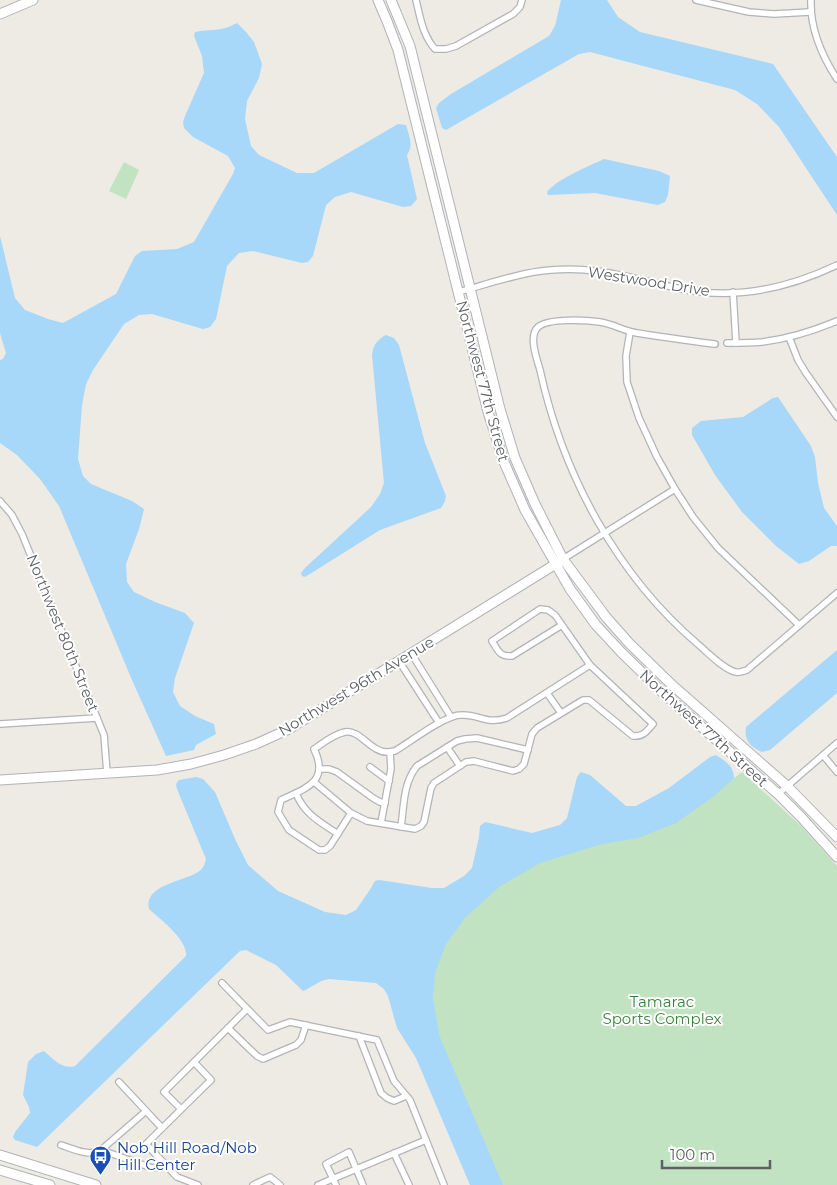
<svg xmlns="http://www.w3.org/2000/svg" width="837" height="1185" viewBox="0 0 837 1185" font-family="Montserrat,sans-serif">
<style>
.green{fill:#c2e3c1}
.water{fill:#a7d7f9}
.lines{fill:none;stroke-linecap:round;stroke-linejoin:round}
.street-casing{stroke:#b1b4b8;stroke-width:8}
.secondary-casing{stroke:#b0b3b8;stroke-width:11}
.street{stroke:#fff;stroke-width:5.5}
.secondary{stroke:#fff;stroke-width:9}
.labels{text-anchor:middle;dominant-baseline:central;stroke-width:4;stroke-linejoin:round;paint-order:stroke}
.street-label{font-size:15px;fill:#5c5f63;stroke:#fff}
.park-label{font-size:15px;fill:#3b833d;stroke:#fff}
.transit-label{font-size:15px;fill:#164399;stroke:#fff;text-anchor:start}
</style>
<rect width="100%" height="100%" fill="#edebe4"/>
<g class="green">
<polygon points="124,162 139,170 126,199 109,191"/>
<polygon points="742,772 801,826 837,866 837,1185 501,1185 436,1033 430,995 433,964 458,918 506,877 734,778"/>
</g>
<g class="water">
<polygon points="561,0 607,0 618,17 640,32 773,64 837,157 837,215 779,127 757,104 735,90 590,52 579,54 446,130 442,128 436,108 439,103 451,94 549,36 555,26"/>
<path d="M 237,23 L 246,32 L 254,42 L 262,64 L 259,78 L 247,101 L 245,119 L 251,146 L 259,155 L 297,173 L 314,173 L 398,124 L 406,125 C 409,136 414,145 407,155 L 417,199 L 411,206 L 403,207 L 351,192 L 335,197 L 326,205 L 313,256 L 308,262 L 302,263 L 253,251 L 239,253 L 227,266 L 216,319 L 210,327 L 203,329 L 152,314 L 139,315 L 124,324 L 93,370 L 86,384 L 82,405 L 78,459 L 83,476 L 91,484 L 132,501 L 144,509 L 139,529 L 126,564 L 127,582 L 134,592 L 155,602 L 185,613 L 194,623 L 175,678 L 173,692 L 180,706 L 195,716 L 214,724 L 216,734 L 196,745 L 194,750 L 166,756 L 132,680 L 59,506 L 40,479 L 17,455 L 0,443 L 0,360 L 3,359 L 6,353 L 0,333 L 0,236 L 15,298 L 25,310 L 48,319 L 63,323 L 116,294 L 135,256 L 142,251 L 177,249 L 194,242 L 233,174 L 235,168 L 228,156 L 193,137 L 184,128 L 183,122 L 185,116 L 204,73 L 202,56 L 194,36 L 195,32 C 210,29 222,32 237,23 Z"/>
<path d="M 604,159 L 659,171 L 670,176 L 668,195 L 665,202 L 658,205 L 595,193 L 548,195 L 547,192 C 557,179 589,166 604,159 Z"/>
<path d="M 386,335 L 394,338 L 399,345 L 425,443 L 446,496 L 445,501 L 441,508 L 380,530 L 305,577 L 302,576 L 301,573 L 305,568 L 371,507 L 380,494 L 384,483 L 372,355 C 373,345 378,339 386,335 Z"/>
<polygon points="778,397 811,446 815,457 818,483 824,508 837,526 837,546 831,546 809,561 799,564 776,546 742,512 715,475 692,435 692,428 701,421 743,417 773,398"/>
<path d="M 837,650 L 837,693 L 770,750 L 762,752 C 750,746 744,741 746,727 Z"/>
<path d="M 716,755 C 725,761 734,766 734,778 L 714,796 L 676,823 L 638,838 L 602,844 L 540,863 L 499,887 L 465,918 L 446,944 L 435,973 L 433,997 L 439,1035 L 503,1185 L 470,1185 L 416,1058 L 397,1028 L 388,996 L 384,989 L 376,983 L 329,979 C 319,980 313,987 303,991 L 276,965 L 246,950 L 240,951 L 37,1147 L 15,1140 L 13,1137 L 15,1132 L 30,1113 L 29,1107 L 23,1095 L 28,1062 L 36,1054 L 44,1051 C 53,1059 63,1070 75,1066 L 186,956 C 188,940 160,919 149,909 C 143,885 185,881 198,872 C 203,869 205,864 206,859 L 177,789 L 176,784 L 179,780 L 196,777 L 203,779 L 215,792 L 235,839 L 248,865 L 278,891 L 325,912 L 346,915 L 356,910 L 371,888 L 375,881 L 379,880 L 432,888 L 444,888 L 464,876 L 472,868 L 479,837 L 480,826 L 485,822 L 532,833 L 560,825 L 567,818 L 577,777 L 581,772 L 590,775 L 626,806 L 636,806 L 669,788 L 710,757 Z"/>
</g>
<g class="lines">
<defs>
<g id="street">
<path d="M 416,0 C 420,17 423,36 435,49 L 446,49 L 456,46 L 513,14 L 520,7 L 522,0"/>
<polyline points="696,0 749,12 774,14 810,12"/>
<path d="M 811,0 C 810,28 822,56 837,79"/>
<path d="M 458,292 C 480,286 502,279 524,274 C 546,269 574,268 596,271 C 632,275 665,288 701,292 C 747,297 795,285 837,265"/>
<polyline points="733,292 736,343"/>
<polyline points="630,332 626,356 627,382 639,418 657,457 675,489 693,517 718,548 799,625"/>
<polyline points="789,337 798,360 806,373 837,417"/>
<path d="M 727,343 C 738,343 750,343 762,342 C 787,339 813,331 837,321"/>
<path d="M 715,344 C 689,341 663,337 637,333 C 624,331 613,324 600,322 C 587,320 548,318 538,327 C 528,336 537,359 540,370 C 563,475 617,576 700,646 C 709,654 725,670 736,672 C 740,673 744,671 747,670 L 837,593"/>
<polyline points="0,501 12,515 22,534 97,718 104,735 107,773"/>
<polyline points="563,559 675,489"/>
<polyline points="411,653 451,717"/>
<polyline points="399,661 439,723"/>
<polyline points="547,693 561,713"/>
<polyline points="0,724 97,718"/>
<polyline points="447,747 460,766"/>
<polyline points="823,755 837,772"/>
<polyline points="370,767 389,781"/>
<polyline points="319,769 329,769 337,772 373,798 380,802 385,803"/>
<path d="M 314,782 L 351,813 L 367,821 L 415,829 L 421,826 L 424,822 L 431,788 L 434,783 L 466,762 L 474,761 L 513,771 L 519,769 L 524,764 L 532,734 L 537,728 L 583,700 L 589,700 L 633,736 C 643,737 647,731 653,724 L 590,665 L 555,615 L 548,610 L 540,609 L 492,641 C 498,650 499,657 512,656 L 562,625"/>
<path d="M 296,793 C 304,814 320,822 338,834"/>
<polyline points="778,794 837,743"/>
<path d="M 351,813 L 330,846 L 325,850 L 319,850 L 289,830 L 278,812 L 281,800 C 306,788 330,782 314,749 C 323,743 334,734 345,732 C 360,729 371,753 388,752 C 390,752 393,751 395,751 C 410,742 445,715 461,715 C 480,714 486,725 507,718 L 590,665"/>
<polyline points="381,823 391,769 390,752"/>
<path d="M 401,827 C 404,806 403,783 417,766 L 457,741 L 465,739 L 477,738 L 528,750"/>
<polyline points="222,983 268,1030 290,1022 377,1040 394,1081 410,1100 444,1185"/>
<polyline points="228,1028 257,1056 263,1059 296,1045 301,1040 306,1025"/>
<polyline points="359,1036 381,1093 387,1098 394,1101 406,1096"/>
<polyline points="194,1062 211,1080 146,1144 177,1177 198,1185"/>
<polyline points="119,1082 162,1128"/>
<polyline points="181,1109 164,1092 247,1009"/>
<path d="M 61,1145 C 73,1149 89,1157 101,1150 L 146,1111"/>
<polyline points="101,1150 152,1168 157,1167 163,1162"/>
<polyline points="394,1153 409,1185"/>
<polyline points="253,1185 270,1177 280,1185"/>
<polyline points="318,1185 426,1140"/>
<polyline points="336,1185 326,1164 349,1152 363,1185"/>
</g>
<g id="secondary">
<polyline points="378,0 387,21 398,50 488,412 504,462 525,510 570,589 596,625 621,652 663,693 778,794 801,817 837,857"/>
<polyline points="391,0 410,46 500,409 515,458 535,504 563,559 606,617 629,643 671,684 787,786 837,837"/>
<polyline points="0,14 33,0"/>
<polyline points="0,780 157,770 191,764 224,755 256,744 287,730 318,711 559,562"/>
<polyline points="0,1155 96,1185"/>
<polyline points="0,1170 50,1185"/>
</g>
</defs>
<use href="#street" class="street-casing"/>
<use href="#secondary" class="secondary-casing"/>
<use href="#street" class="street"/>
<use href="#secondary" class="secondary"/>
</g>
<defs>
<symbol id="bus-pin" viewBox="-11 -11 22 30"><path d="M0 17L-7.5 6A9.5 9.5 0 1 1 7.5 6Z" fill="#1a4fb4" stroke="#fff"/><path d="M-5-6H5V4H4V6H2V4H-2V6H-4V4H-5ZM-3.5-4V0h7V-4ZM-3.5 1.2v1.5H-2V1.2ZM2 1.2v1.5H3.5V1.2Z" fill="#fff"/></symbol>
</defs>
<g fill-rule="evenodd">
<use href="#bus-pin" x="88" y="1144" width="25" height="34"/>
</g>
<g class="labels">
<g class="street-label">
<text transform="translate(649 281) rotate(9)">Westwood Drive</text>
<text transform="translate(483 381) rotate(75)">Northwest 77th Street</text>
<text transform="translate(63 633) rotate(68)">Northwest 80th Street</text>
<text transform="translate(356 686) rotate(-31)">Northwest 96th Avenue</text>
<text transform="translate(704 728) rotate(42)">Northwest 77th Street</text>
</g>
<g class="park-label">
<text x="662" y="1001">Tamarac<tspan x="662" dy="17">Sports Complex</tspan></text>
</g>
<g class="transit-label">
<text x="117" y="1147">Nob Hill Road/Nob<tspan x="117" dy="17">Hill Center</tspan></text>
</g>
</g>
<path d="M662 1160v8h108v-8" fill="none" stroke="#5c5f63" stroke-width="2.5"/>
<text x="670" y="1160" font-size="15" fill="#5c5f63" stroke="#ffffff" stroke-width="4" paint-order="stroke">100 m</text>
</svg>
